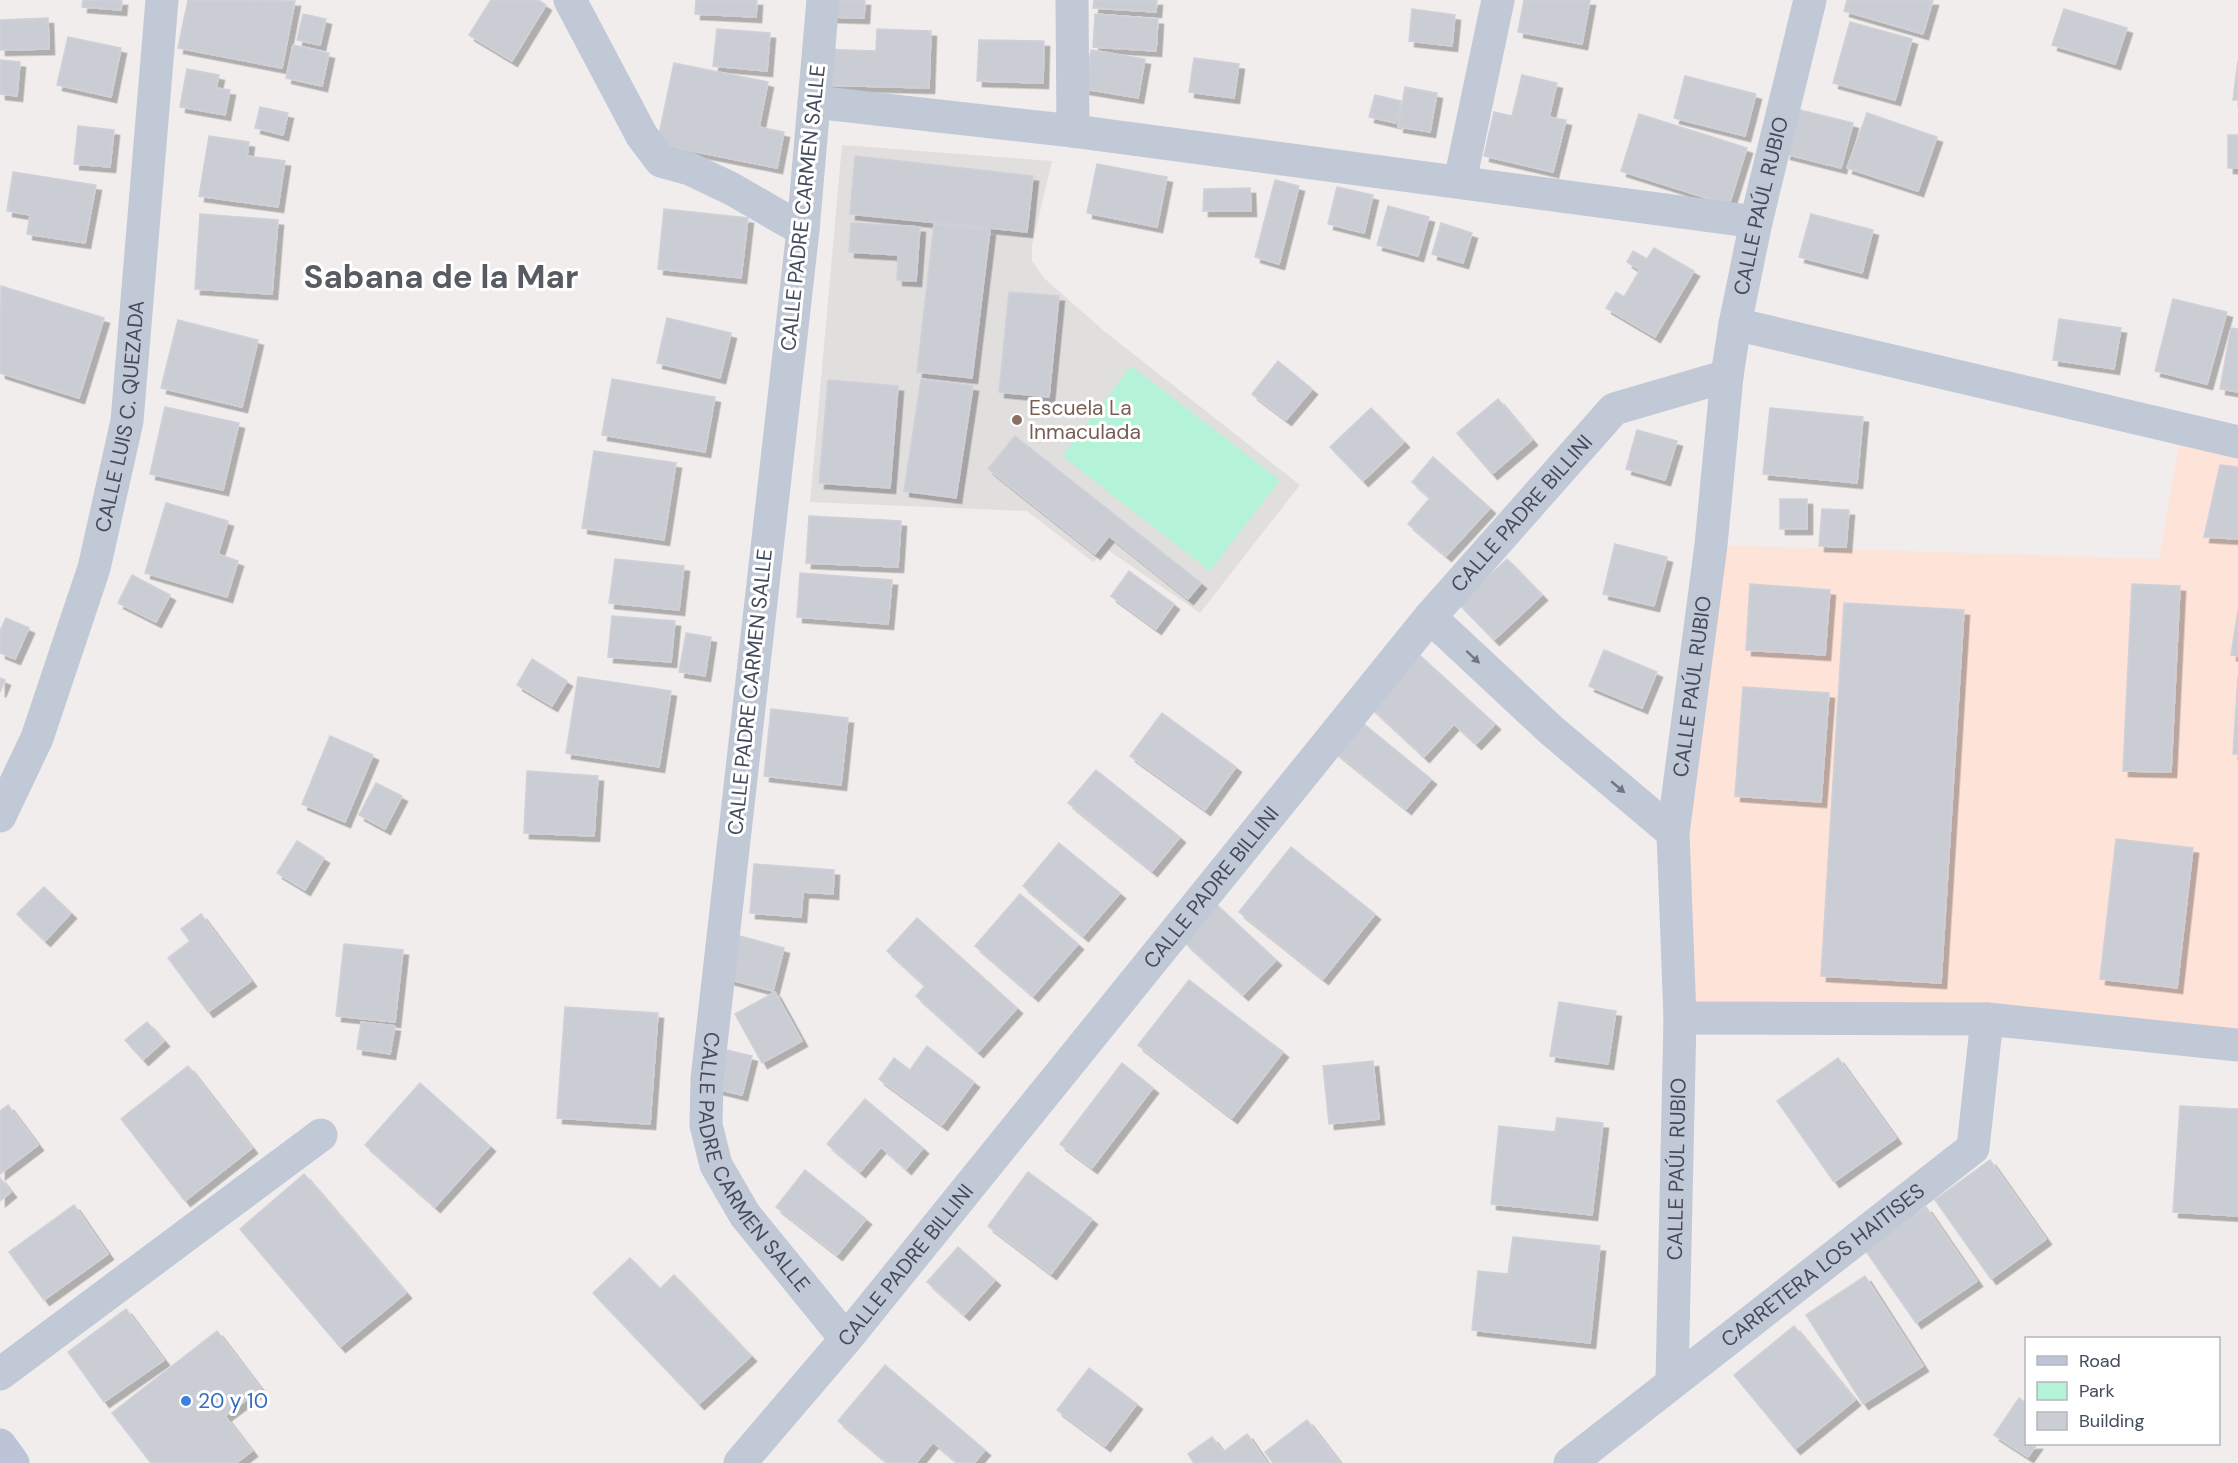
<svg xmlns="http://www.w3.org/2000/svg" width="2238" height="1463" viewBox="0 0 2238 1463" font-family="'DM Sans',sans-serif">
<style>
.education{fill:#e1dede}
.medical{fill:#fde3d8}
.green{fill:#b5f3d9}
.building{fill:#cbcdd5;stroke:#d0d0d9;stroke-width:1.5;filter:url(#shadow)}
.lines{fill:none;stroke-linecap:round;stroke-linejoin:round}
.street{stroke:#c1c8d6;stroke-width:33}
.secondary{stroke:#bdc4d8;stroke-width:33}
.oneway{fill:#6f7787}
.education-dot{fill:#8d6e63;stroke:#fff;stroke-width:2}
.shop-dot{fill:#3f7fe0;stroke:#fff;stroke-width:2}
.labels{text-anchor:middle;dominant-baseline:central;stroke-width:6;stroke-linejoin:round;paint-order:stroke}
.street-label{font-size:21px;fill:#434b5c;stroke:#fff}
.education-label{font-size:21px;fill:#785e54;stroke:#fff;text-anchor:start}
.shop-label{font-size:21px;fill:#366cbe;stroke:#fff;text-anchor:start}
.town-label{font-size:33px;font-weight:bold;fill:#585b62;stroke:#fff}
</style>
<defs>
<filter id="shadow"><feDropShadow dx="5.5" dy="5.5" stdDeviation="0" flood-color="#0004"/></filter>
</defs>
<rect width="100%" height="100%" fill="#f0edec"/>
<polygon class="education" points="842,145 1052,161 1032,245 1032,261 1044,278 1104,331 1300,485 1200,613 1108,550 1093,562 1027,511 810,502"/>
<polygon class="medical" points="2182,427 2238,442 2238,1045 1680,1018 1673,833 1711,545 2159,559"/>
<polygon class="green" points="1131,366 1280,480 1210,571 1062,456"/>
<g class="building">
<polygon points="83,0 122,0 121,10 82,7"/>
<polygon points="188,0 295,1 282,68 178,48"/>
<polygon points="491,0 538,0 546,5 512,61 469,35"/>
<polygon points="696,0 757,0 756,17 695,14"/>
<polygon points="830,0 865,0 864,18 830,17"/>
<polygon points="1094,0 1157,0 1156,12 1093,8"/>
<polygon points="1524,0 1590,0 1582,44 1518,32"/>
<polygon points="1847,0 1933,0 1923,34 1844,11"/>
<polygon points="1412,9 1455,15 1452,46 1409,41"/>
<polygon points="2064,9 2127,28 2115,64 2052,45"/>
<polygon points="303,14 326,19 320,45 297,40"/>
<polygon points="1095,14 1158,19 1156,51 1093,47"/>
<polygon points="48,18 49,49 0,50 0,20"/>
<polygon points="1850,22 1912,39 1895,100 1833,83"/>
<polygon points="717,29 770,33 767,71 713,66"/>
<polygon points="877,29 931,31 929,88 820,85 821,49 876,51"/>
<polygon points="68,37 121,48 111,97 57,85"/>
<polygon points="979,40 1044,41 1043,83 977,81"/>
<polygon points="293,45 329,53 322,86 286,78"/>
<polygon points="1091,50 1145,59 1138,98 1084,89"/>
<polygon points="1194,58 1239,64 1234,98 1189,92"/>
<polygon points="0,60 20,62 17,96 0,94"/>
<polygon points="2238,61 2238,100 2233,100"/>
<polygon points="674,63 768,82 759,127 784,132 777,168 657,144"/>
<polygon points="187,69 219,75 216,88 230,90 225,115 180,107"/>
<polygon points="1522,75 1557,83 1549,117 1566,120 1553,172 1484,156 1494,112 1512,116"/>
<polygon points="1685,76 1756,94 1745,136 1674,118"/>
<polygon points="1405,87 1437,93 1430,132 1398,127"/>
<polygon points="1375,95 1401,101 1396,123 1369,117"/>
<polygon points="260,107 288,113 283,135 255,128"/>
<polygon points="1796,109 1853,123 1841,168 1785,154"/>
<polygon points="1867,113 1937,137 1918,191 1847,168"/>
<polygon points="1639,114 1747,148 1729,205 1621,171"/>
<polygon points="78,126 114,130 110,167 74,164"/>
<rect x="2228" y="135" width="10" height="33"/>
<polygon points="209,136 249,142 247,156 285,161 278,207 199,196"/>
<polygon points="855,156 1033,176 1027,232 850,214"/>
<polygon points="1097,164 1167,177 1157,227 1087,213"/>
<polygon points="13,172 96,185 85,243 27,234 30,215 7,211"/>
<polygon points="1275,180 1299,186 1279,264 1255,257"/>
<polygon points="1337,187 1373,195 1364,233 1328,224"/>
<polygon points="1250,188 1251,211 1203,211 1204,189"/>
<polygon points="1388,206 1429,217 1418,256 1377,245"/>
<polygon points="664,209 748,218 741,278 658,269"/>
<polygon points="200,214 278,220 272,294 195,289"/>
<polygon points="1811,214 1873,230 1862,273 1799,257"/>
<polygon points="851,223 920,227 916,281 897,280 898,255 849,252"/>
<polygon points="1441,223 1472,233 1463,263 1432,254"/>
<polygon points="934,224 990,230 972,378 917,372"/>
<polygon points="1654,248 1694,271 1655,337 1606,308 1616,292 1624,297 1640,270 1627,262 1633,251 1647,259"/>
<polygon points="1,286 104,318 79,398 0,373"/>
<polygon points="1009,292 1059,296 1049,397 999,392"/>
<polygon points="2173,299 2227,312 2207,384 2155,371"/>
<polygon points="667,318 731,333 720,378 657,363"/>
<polygon points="2059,319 2121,328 2114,369 2053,360"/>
<polygon points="178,320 258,340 242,407 161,388"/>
<polygon points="2231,328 2238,329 2238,392 2220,389"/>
<polygon points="1278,361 1312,389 1286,420 1252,394"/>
<polygon points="612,379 715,397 705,452 602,435"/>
<polygon points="921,379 973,386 956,498 904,491"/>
<polygon points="828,380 898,386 890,488 819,483"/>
<polygon points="1498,399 1532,440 1492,474 1457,433"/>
<polygon points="165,407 239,423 223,490 150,474"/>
<polygon points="1371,408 1404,442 1363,481 1330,447"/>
<polygon points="1770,408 1863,417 1857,483 1763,474"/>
<polygon points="1637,430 1677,441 1665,480 1626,469"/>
<polygon points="1015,436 1201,583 1188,599 1109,536 1095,554 988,469"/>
<polygon points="594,451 676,463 664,540 582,528"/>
<polygon points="1433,457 1490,508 1446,556 1408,524 1430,498 1412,482"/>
<polygon points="2220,465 2238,467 2238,539 2204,537"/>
<rect x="1780" y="499" width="27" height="30"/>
<polygon points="166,503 228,521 218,554 238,561 227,597 145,573"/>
<polygon points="1822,509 1849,510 1846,547 1819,546"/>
<polygon points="809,516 901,521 898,567 806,563"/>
<polygon points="1615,544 1667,557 1654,606 1603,594"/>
<polygon points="615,559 684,566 679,610 609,603"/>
<polygon points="1507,559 1542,595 1494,640 1459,604"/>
<polygon points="1129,571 1174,604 1156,629 1111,596"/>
<polygon points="800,573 892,580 888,624 797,617"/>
<polygon points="132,575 170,595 156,622 118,603"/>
<polygon points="1750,584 1830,590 1825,655 1746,650"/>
<polygon points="2132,584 2180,586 2171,772 2123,771"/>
<polygon points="1844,603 1964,610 1941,983 1821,976"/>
<polygon points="2238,610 2238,656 2231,655"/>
<polygon points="612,616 675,621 671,662 608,657"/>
<polygon points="6,618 29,628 15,659 0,653 0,631"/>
<polygon points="686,633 711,637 705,676 679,672"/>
<polygon points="1604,650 1657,672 1642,708 1589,686"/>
<polygon points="1416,652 1495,724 1476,744 1454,724 1424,757 1368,705"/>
<polygon points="532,659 567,681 552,706 517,685"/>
<polygon points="578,677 671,691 659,767 566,753"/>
<polygon points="2238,677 2238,754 2233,754"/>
<polygon points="0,678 5,680 0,692"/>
<polygon points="1743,687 1829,693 1821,802 1735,796"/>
<polygon points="771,709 848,718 841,785 764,776"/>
<polygon points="1162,713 1236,767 1205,810 1130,756"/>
<polygon points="1359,720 1431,779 1406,809 1334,751"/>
<polygon points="330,736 373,755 345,822 302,804"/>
<polygon points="1096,770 1180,837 1152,871 1068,803"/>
<polygon points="527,771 598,776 594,836 524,833"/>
<polygon points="376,783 402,796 385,829 359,815"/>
<polygon points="2116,839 2193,848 2177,988 2100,979"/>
<polygon points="297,841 324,858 305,890 277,873"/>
<polygon points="1059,843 1120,893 1083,936 1023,886"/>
<polygon points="1291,847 1375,914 1323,979 1239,912"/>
<polygon points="754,864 834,870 833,894 803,892 801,917 750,913"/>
<polygon points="44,887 71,913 45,941 17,914"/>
<polygon points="1020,894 1078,944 1033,996 975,946"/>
<polygon points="1217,905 1276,960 1243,995 1184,942"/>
<polygon points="201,914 251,981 208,1012 168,958 190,941 181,929"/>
<polygon points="917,918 1017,1008 978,1052 916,996 925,986 887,951"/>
<polygon points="736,935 784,948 773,991 724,978"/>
<polygon points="344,944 403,950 395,1022 336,1016"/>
<polygon points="1189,980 1283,1052 1232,1118 1138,1045"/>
<polygon points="775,992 802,1041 762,1063 735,1014"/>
<polygon points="1559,1002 1616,1011 1608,1064 1550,1056"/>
<polygon points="565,1007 658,1013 650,1124 557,1118"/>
<polygon points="147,1022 164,1041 143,1060 125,1040"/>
<polygon points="361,1022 395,1026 390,1054 357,1049"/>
<polygon points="927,1046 974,1082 942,1125 879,1079 894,1058 910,1070"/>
<polygon points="727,1050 752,1056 742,1095 717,1089"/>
<polygon points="1838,1058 1896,1138 1834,1182 1777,1101"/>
<polygon points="1373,1061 1379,1119 1329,1124 1323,1066"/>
<polygon points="1122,1063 1153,1088 1092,1168 1060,1144"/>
<polygon points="188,1066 252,1148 185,1201 121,1119"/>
<polygon points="420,1083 490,1146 435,1207 365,1145"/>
<polygon points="865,1099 923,1148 906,1169 881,1147 860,1172 827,1144"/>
<polygon points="8,1105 38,1145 0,1174 0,1111"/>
<polygon points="2180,1106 2238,1109 2238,1216 2173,1212"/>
<polygon points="1557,1118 1603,1123 1592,1215 1491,1204 1499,1126 1555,1132"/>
<polygon points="1990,1160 2046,1239 1991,1279 1935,1200"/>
<polygon points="805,1170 866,1219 837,1255 776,1207"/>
<polygon points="1028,1172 1092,1219 1051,1274 988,1226"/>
<polygon points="304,1174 406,1293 340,1347 240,1229"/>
<polygon points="0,1178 11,1192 0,1201"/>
<polygon points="74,1205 108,1254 44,1300 9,1252"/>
<polygon points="1926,1207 1977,1281 1916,1323 1865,1250"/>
<polygon points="1513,1237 1600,1246 1590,1343 1472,1330 1478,1271 1508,1274"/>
<polygon points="958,1247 995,1280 964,1315 927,1282"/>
<polygon points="630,1258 660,1289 674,1275 751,1356 699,1404 593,1293"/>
<polygon points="1865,1276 1923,1366 1863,1404 1806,1315"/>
<polygon points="126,1309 164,1360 104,1402 68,1352"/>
<polygon points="1794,1326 1855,1400 1795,1449 1734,1375"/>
<polygon points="217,1331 261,1389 225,1416 252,1451 236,1463 151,1463 112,1413"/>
<polygon points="885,1365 985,1450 974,1463 958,1463 933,1442 916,1463 888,1463 838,1421"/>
<polygon points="1089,1368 1137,1404 1105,1446 1057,1410"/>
<polygon points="2019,1398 2026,1403 2026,1444 2037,1444 2028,1457 1994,1435"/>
<polygon points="1307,1420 1340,1463 1273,1463 1265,1452"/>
<polygon points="1247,1434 1267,1463 1194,1463 1188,1454 1212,1437 1223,1452"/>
</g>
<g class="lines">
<g class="street">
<polyline points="570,0 642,136 661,161 690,169 732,189 803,230"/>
<path id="s1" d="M 823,0 L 803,230 L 707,1079 L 706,1125 L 716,1165 L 745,1215 L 846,1339"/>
<polyline points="1072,0 1073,131"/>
<polyline points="814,102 1073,131 1756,222"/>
<polyline points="1460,181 1498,0"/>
<polyline points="1735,324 2238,442"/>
<polyline points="1430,617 1551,730 1673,833"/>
<path id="s2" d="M 0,816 L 37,738 L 94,568 L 127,421 L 162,0"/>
<polyline points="1680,1018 1987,1019 2238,1045"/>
<polyline points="0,1374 321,1135"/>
<path id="s3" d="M 1672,1381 L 1680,1018 L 1673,833 L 1711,545 L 1727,376 L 1735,324 L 1756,222 L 1810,0"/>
<path id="s4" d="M 740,1463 L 846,1339 L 1430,617 L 1614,409 L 1727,376"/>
<path id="s5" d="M 1570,1463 L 1973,1148 L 1987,1019"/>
</g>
<polyline class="secondary" points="0,1445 13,1463"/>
</g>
<defs><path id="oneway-solid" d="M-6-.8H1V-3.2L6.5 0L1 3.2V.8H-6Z" transform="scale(1.5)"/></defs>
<g class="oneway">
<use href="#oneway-solid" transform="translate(1473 657) rotate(43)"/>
<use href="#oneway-solid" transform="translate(1618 787) rotate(40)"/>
</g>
<circle class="education-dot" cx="1017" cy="420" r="6"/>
<circle class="shop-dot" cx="186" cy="1401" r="6"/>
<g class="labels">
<g class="street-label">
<text stroke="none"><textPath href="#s3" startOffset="1182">CALLE PAÚL RUBIO</textPath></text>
<text transform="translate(803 208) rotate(-84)">CALLE PADRE CARMEN SALLE</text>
<text stroke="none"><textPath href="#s2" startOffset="420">CALLE LUIS C. QUEZADA</textPath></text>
<text stroke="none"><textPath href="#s4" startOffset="1230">CALLE PADRE BILLINI</textPath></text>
<text stroke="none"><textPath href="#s3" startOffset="696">CALLE PAÚL RUBIO</textPath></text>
<text transform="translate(750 692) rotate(-84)">CALLE PADRE CARMEN SALLE</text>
<text stroke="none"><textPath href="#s4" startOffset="744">CALLE PADRE BILLINI</textPath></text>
<text stroke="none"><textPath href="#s1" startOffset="1182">CALLE PADRE CARMEN SALLE</textPath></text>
<text stroke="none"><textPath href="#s3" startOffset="212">CALLE PAÚL RUBIO</textPath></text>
<text stroke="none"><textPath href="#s5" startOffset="321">CARRETERA LOS HAITISES</textPath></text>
<text stroke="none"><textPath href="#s4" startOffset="258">CALLE PADRE BILLINI</textPath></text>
</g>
<g class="education-label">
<text x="1029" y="408">Escuela La<tspan x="1029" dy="24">Inmaculada</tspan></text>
</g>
<g class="shop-label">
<text x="198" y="1401">20 y 10</text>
</g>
<g class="town-label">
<text x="441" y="276">Sabana de la Mar</text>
</g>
</g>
<rect x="2025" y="1337" width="195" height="108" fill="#ffffff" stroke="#b4b7be" stroke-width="1.5"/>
<rect x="2037" y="1356" width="30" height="9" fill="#bdc4d8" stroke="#b4b7be" stroke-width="1.5"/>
<text x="2079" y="1367" font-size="18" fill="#434b5c">Road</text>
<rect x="2037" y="1382" width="30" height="18" fill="#b5f3d9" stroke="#b4b7be" stroke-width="1.5"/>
<text x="2079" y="1397" font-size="18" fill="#434b5c">Park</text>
<rect x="2037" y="1412" width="30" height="18" fill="#cbcdd5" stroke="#b4b7be" stroke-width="1.5"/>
<text x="2079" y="1427" font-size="18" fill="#434b5c">Building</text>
</svg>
